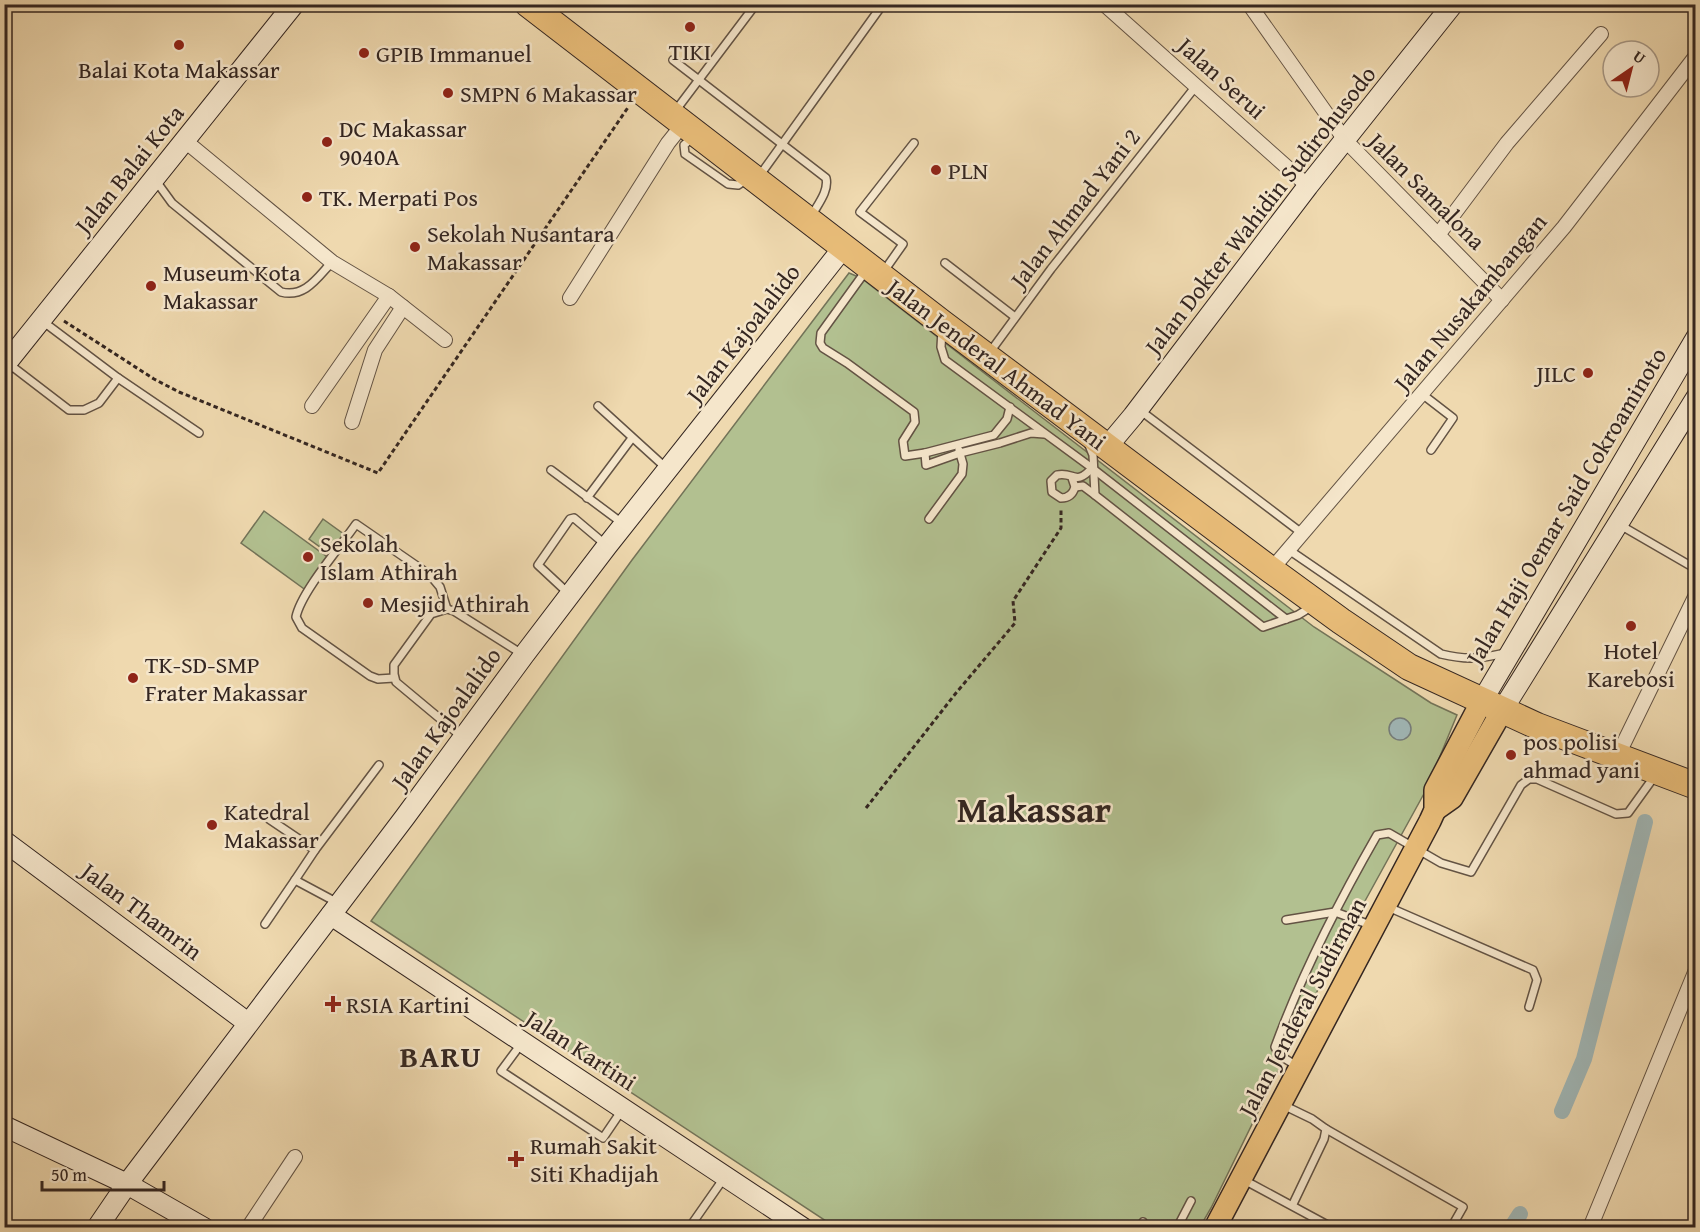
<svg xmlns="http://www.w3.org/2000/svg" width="1700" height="1232" viewBox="0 0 1700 1232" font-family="'Gentium Book Plus',serif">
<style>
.green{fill:#b2c090;stroke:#737358;stroke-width:1.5}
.water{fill:#a0b7b7;stroke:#757d7b;stroke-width:1.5}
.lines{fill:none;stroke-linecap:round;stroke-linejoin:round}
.canal{stroke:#a0b7b7;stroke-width:16}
.lane-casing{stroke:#635344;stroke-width:10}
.street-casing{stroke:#635344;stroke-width:16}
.secondary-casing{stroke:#342621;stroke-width:22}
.primary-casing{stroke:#342621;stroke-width:24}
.highway-casing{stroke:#342621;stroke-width:28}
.path{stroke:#342621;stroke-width:3;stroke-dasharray:4.5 3;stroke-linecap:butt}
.lane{stroke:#f5e6cb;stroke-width:7}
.street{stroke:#f5e6cb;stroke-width:14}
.secondary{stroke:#f5e6cb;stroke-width:20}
.primary{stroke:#e8bc78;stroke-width:21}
.highway{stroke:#e8bc78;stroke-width:26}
.poi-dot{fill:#8f2418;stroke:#f5e6cb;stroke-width:2}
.labels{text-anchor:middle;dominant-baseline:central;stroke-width:5;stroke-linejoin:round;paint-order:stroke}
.poi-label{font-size:24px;fill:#342621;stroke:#f5e6cb;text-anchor:start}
.street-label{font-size:24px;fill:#342621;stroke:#f5e6cb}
.district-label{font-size:30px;font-weight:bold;letter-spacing:1.5px;fill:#342621;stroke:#f5e6cb}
.town-label{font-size:36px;font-weight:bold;fill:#342621;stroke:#f5e6cb}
</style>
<rect width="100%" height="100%" fill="#efd9af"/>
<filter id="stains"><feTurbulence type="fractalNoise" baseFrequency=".00333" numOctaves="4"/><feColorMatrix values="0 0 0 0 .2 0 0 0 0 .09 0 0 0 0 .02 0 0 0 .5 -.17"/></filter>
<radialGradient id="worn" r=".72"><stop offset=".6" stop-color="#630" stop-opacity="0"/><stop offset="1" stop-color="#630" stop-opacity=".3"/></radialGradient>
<g class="green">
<polygon points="849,273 861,278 1314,627 1431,703 1457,715 1426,790 1332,961 1211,1208 1200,1227 835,1227 371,921 632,560"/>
<polygon points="264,511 330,559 307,591 241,543"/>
<polygon points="323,519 345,535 331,555 309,539"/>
</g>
<circle class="water" cx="1400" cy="729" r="11"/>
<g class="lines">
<g class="canal">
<polyline points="1562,1111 1584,1059 1645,822"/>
<polyline points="1511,1228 1520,1214"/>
</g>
<defs>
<g id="lane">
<path d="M 673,60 L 826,178 C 829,191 818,204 812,215"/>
<polyline points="676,110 756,4"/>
<polyline points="692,138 684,145 685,154 728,184 738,185 747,179"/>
<polyline points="760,175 883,4"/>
<path d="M 156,181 L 172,203 L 281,292 C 305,298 317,278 332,262"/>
<polyline points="945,263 1015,317"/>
<polyline points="884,271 903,244 860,212 914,143"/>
<polyline points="865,272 821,333 820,343 823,348 847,363 914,412 915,422 903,441 905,456 925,453 994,435 1007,419 1010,407"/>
<polyline points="942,330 941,347 945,360 1092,468 1286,619"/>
<polyline points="990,352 1051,269 1196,86"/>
<polyline points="9,364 69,410 84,410 99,403 118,378 41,320"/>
<polyline points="118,378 199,433"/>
<polyline points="1422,394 1453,418 1431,450"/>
<polyline points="598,406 665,467"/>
<polyline points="1141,411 1303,534"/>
<polyline points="1088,443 1093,455 1095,495 1263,627 1298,615 1311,607"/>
<polyline points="925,453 926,465 960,453 1000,443 1031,433 1044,434"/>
<polyline points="551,470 622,523"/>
<path d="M 1072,478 L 1075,487 C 1073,494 1069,498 1061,498 L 1052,492 L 1051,481 L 1057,475 C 1074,471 1075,487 1092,468"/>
<polyline points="1075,487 1083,486 1095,495"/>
<polyline points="587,498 632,438"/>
<polyline points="929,519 962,474 963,464 959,450"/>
<polyline points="1620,525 1696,569"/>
<path d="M 1289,550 L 1441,654 C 1466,660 1479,659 1505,653"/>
<polyline points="568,593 538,565 570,519 574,518 606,545"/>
<path d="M 394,678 L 378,679 L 370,676 L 302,628 L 296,617 C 301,592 341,546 356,524 L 430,575 L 440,587 L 447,609"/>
<polyline points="462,737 396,682 394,674 394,665 431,614 447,609 454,611 522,654"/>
<polyline points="269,819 315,850 295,880 338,903"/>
<polyline points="315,850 379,765"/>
<polyline points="1388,907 1533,970 1537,980 1529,1007"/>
<polyline points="1286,920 1335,912 1373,926"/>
<polyline points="265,924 295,880"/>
<polyline points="521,1044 501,1071 603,1138 622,1110"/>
<path d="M 1297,1066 L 1279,1055 L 1275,1047 C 1302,973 1338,903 1377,835 L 1389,833 L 1441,863 L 1471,872 L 1521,785 L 1529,779 L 1537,779 L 1616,814 L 1628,813 L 1654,777"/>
<polyline points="1283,1105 1312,1119 1326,1129 1324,1139 1293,1204"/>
<polyline points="1326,1129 1463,1207 1451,1228"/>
<polyline points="1244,1180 1333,1228"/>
<polyline points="689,1228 724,1178"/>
<polyline points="1139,1228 1143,1222"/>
<polyline points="1177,1228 1191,1201"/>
</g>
<g id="street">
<polyline points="1104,4 1308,186"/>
<polyline points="1249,4 1345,140 1502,300"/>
<polyline points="184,140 332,262 389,296 445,340"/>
<polyline points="1438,235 1507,143 1601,34"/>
<polyline points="570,298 668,143 684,123"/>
<polyline points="312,406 389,296"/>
<polyline points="352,422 375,350 403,307"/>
<polyline points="1271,570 1564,227 1696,56"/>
<polyline points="1617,757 1696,595"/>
<polyline points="248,1228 295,1157"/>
<polyline points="1590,1228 1696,970"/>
</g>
<g id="secondary">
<polyline points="4,366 294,4"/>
<polyline points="1107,447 1133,416 1308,186 1453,4"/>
<polyline points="1482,701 1696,338"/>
<polyline points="1503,709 1696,398"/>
<polyline points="4,841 248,1023"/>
<polyline points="331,915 803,1228"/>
<polyline points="4,1126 127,1184 204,1228"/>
<polyline points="97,1228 127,1184 405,817 524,655 607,546 843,248"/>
</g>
<g id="primary">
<polyline points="1435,810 1452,798 1503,709"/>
<polyline points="1215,1228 1430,821 1435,810 1435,790 1482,701"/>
</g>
<polyline id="highway" points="528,4 942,323 1271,570 1341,621 1409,667 1537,726 1696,786"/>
</defs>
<use href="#lane" class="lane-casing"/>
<use href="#street" class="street-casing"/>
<use href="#secondary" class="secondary-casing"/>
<use href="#primary" class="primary-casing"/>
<use href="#highway" class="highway-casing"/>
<g class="path">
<polyline points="64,321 154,379 179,392 378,473 629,106"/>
<polyline points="866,808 956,693 1015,623 1013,601 1061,528 1061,509"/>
</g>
<use href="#lane" class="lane"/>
<use href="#street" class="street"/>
<use href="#secondary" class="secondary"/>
<use href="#primary" class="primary"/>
<use href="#highway" class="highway"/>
</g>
<g class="poi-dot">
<circle cx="690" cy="27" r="6"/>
<circle cx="179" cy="45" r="6"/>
<circle cx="364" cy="53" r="6"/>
<circle cx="448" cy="93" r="6"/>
<circle cx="327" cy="142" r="6"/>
<circle cx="936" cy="170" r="6"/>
<circle cx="307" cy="197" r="6"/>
<circle cx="415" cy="247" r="6"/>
<circle cx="151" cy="286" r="6"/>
<circle cx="1588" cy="373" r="6"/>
<circle cx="308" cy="557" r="6"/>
<circle cx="368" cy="603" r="6"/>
<circle cx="1631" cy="626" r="6"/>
<circle cx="133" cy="678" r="6"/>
<circle cx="1511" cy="755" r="6"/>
<circle cx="212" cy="825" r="6"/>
<path d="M330 995h6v6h6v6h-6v6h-6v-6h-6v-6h6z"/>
<path d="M513 1150h6v6h6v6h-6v6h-6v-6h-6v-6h6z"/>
</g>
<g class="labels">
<g class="poi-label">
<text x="690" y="51" text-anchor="middle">TIKI</text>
<text x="376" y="53">GPIB Immanuel</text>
<text x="179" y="69" text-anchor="middle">Balai Kota Makassar</text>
<text x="460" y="93">SMPN 6 Makassar</text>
<text x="339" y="128">DC Makassar<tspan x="339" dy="28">9040A</tspan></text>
<text x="948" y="170">PLN</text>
<text x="319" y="197">TK. Merpati Pos</text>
<text x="427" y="233">Sekolah Nusantara<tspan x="427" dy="28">Makassar</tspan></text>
<text x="163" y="272">Museum Kota<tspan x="163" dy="28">Makassar</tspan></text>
<text x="1576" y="373" text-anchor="end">JILC</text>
<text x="320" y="543">Sekolah<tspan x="320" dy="28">Islam Athirah</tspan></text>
<text x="380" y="603">Mesjid Athirah</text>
<text x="1631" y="650" text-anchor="middle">Hotel<tspan x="1631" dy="28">Karebosi</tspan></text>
<text x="145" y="664">TK-SD-SMP<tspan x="145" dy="28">Frater Makassar</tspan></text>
<text x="1523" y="741">pos polisi<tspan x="1523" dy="28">ahmad yani</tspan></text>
<text x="224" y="811">Katedral<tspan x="224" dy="28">Makassar</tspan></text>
<text x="346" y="1004">RSIA Kartini</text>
<text x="530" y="1145">Rumah Sakit<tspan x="530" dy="28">Siti Khadijah</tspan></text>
</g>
<g class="street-label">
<text transform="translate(1222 78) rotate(42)">Jalan Serui</text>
<text transform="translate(129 169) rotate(-51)">Jalan Balai Kota</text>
<text transform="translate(1427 191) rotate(45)">Jalan Samalona</text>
<text transform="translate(1075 208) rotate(-52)">Jalan Ahmad Yani 2</text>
<text transform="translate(1260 210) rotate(-52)">Jalan Dokter Wahidin Sudirohusodo</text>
<text transform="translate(1470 302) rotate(-50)">Jalan Nusakambangan</text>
<text transform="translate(743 333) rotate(-52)">Jalan Kajoalalido</text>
<text transform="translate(997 364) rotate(37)">Jalan Jenderal Ahmad Yani</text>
<text transform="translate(1566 506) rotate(-59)">Jalan Haji Oemar Said Cokroaminoto</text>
<text transform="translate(446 718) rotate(-54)">Jalan Kajoalalido</text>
<text transform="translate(142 911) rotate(37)">Jalan Thamrin</text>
<text transform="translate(1302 1007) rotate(-62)">Jalan Jenderal Sudirman</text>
<text transform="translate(581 1050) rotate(33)">Jalan Kartini</text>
</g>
<g class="district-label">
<text x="441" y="1056">BARU</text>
</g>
<g class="town-label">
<text x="1034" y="808">Makassar</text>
</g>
</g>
<rect width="1700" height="1232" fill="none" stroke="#efd9af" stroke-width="24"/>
<rect x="6" y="6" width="1688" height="1220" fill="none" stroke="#342621" stroke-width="3"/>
<rect x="12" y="12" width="1676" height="1208" fill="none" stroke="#342621" stroke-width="1.5"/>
<g transform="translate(1631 69) rotate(35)"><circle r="28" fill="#f5e6cb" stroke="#a89987" stroke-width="1.5"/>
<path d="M0-4.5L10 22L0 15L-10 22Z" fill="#8f2418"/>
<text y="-9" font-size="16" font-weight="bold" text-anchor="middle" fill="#342621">U</text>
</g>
<path d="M42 1181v9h122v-9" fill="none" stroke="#342621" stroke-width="3"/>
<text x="51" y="1181" font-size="18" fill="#342621" stroke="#f5e6cb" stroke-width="4.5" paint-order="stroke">50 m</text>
<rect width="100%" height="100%" filter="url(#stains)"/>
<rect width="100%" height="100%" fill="url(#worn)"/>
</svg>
